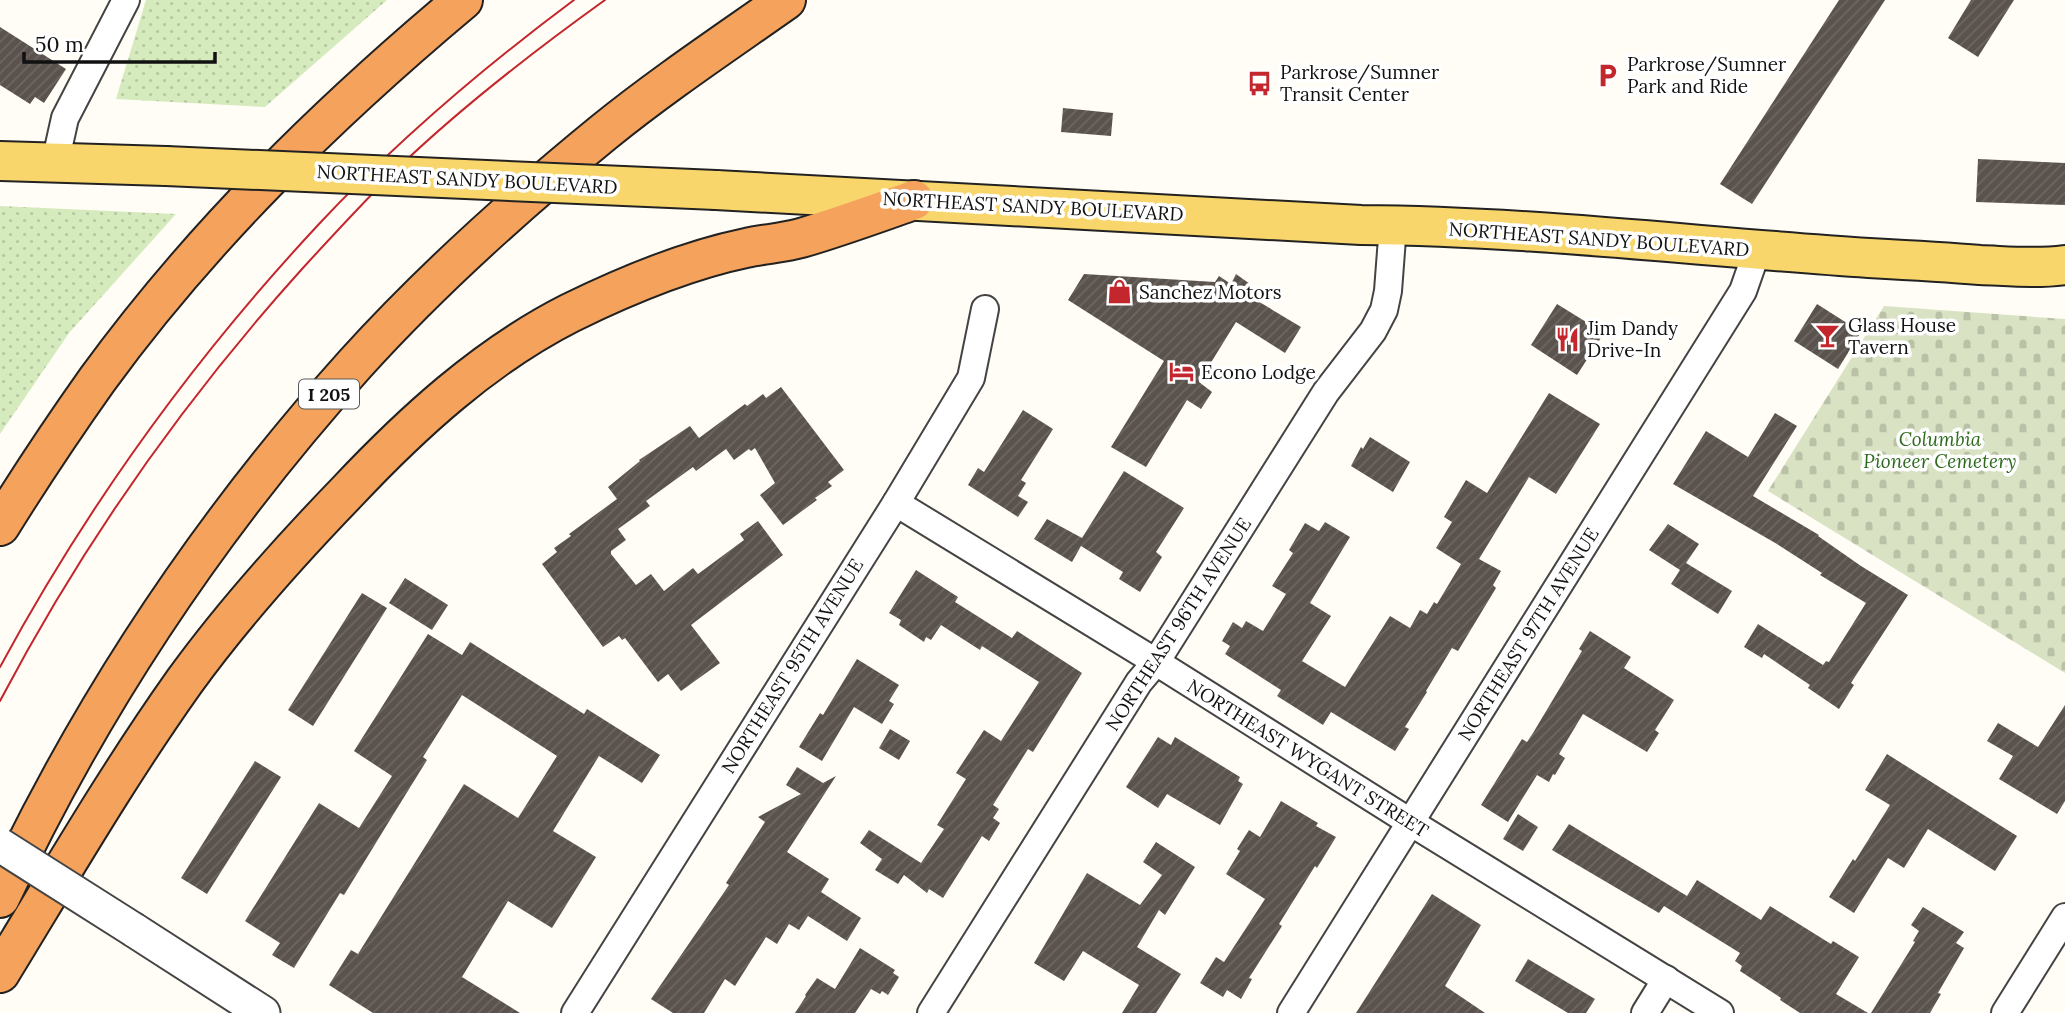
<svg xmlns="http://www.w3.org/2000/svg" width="2065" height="1013" viewBox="0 0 2065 1013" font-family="Lora,serif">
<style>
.grass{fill:url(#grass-dots)}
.cemetery{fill:url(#cemetery-stones)}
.building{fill:url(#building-hatch)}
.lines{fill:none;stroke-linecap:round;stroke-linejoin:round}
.minor-casing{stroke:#444;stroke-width:30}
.tertiary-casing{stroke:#444;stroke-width:37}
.primary-casing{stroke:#222;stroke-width:42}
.motorway-casing{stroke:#222;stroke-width:42}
.minor{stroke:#fff;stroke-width:26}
.tertiary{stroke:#fff;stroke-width:33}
.primary{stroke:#f9d66b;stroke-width:38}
.motorway{stroke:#f5a25d;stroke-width:38}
.tram{stroke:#c4262e;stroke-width:2}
.tertiary-bridge-casing{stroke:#444;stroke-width:37;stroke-linecap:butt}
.primary-bridge-casing{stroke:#222;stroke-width:42;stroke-linecap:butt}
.tertiary-bridge{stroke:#fff;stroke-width:33}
.primary-bridge{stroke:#f9d66b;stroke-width:38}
.labels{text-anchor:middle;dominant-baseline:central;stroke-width:7;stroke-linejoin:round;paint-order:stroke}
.shield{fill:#fff;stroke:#585858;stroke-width:2}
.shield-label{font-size:18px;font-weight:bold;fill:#111}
.poi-label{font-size:19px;fill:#111;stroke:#fff;text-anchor:start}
.street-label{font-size:19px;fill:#111;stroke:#fff}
.park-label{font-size:19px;font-style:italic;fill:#2f6b1f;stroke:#fff}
</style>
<defs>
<pattern id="grass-dots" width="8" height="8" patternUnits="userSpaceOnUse" patternTransform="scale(1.75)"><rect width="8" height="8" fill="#d5ebbd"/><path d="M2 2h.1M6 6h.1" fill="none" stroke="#b6c8a1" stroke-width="1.8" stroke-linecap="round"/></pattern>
<pattern id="cemetery-stones" width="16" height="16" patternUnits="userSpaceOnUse" patternTransform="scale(1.75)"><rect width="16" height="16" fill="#d9e3c4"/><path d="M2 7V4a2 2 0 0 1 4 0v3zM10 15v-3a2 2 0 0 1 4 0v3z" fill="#b9c2a7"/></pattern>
<pattern id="building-hatch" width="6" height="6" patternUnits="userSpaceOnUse" patternTransform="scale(1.75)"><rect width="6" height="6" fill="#5a524d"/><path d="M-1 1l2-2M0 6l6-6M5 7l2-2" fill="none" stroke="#6d6662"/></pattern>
</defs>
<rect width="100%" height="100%" fill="#fffdf5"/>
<g class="grass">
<polygon points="146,0 387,0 265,107 116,99"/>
<polygon points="0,206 176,214 69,333 0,434"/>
</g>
<polygon class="cemetery" points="1884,306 2065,319 2065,673 1768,491"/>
<g class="building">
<polygon points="1839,0 1885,0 1752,204 1720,184"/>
<polygon points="1971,0 2014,0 1978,57 1948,38"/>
<polygon points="0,27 66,69 44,103 35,97 30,104 0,85"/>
<polygon points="1063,108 1113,113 1111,136 1061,132"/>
<polygon points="1978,159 2065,163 2065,205 1976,202"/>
<polygon points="1084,274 1215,282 1219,276 1231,284 1236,274 1257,289 1251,297 1301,327 1285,353 1236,322 1199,382 1212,392 1201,409 1187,400 1146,467 1111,447 1164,361 1068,300"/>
<polygon points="1557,304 1604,333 1577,375 1531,345"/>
<polygon points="1817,304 1861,332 1838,369 1794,341"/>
<polygon points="781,387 844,470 828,482 832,486 815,498 817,500 783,525 760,495 775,483 755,448 751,451 749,449 734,460 726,449 696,471 693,467 646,501 650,506 618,529 626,540 611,551 611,554 636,585 651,574 664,591 693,568 698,574 744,540 740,534 758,521 783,555 691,625 720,663 681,691 668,674 658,682 625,638 622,640 619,636 603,647 542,564 557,552 554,548 571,536 569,534 617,499 608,487 640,461 639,460 690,426 699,438 745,404 747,406 763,394 766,398"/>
<polygon points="1549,393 1600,424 1556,494 1529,477 1479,559 1501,571 1493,585 1496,588 1458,651 1452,648 1426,691 1427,692 1405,727 1409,729 1395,751 1331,712 1323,725 1277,696 1281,690 1225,654 1230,646 1222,641 1233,622 1242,628 1246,621 1263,631 1286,594 1272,586 1293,553 1289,550 1305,523 1319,531 1325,522 1350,537 1310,603 1331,616 1302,661 1345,687 1390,616 1410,628 1420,610 1427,614 1434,602 1437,604 1461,564 1436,548 1452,522 1444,517 1466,480 1487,493"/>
<polygon points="1023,410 1053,429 1021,480 1026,483 1018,496 1028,502 1018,517 968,485 978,468 984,472"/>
<polygon points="1775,413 1797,426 1753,496 1819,535 1818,536 1861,566 1908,595 1851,683 1854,685 1839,709 1808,688 1810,685 1764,654 1762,658 1744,647 1758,624 1823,665 1826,661 1829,662 1866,603 1820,575 1822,573 1777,544 1673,484 1706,431 1748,457"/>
<polygon points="1370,437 1410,462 1393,492 1351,466 1361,447 1363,449"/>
<polygon points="1124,471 1184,508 1156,552 1162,557 1140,592 1119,579 1123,572 1081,546 1072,562 1034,539 1047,519 1082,538"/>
<polygon points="1668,524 1699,544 1686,563 1732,591 1718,614 1671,584 1680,570 1649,550"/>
<polygon points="916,570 958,597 955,602 1012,638 1017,631 1082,673 1033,752 1028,749 993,805 999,809 993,818 1000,823 989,841 982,836 943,898 929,889 927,893 904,875 898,884 875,870 882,859 860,843 869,830 921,863 944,829 937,825 966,779 956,773 984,730 1001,741 1039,682 982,646 980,650 941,625 931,640 926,637 924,642 899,625 901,620 889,613"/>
<polygon points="405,578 448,605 432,630 389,603"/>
<polygon points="362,593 387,608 313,726 288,710"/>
<polygon points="1590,631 1631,657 1624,668 1674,700 1655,730 1659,733 1647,752 1583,714 1559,754 1565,758 1555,775 1553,774 1549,782 1537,775 1508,822 1481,805 1522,739 1527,742 1533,733 1582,651 1579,649"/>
<polygon points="428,634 462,655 470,642 584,714 587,709 660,755 642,783 599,756 553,831 596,857 578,886 552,928 508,901 462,977 520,1013 373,1013 329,985 351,950 358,954 464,784 518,818 557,756 462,695 423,757 427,760 393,815 344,895 340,893 294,968 272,955 280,943 245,921 319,803 359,828 392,776 354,751"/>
<polygon points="857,659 899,685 889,701 894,704 882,724 854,707 822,761 799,747 820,713 823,715"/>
<polygon points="2065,705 2065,801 2057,814 1999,779 2013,756 1987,741 1998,723 2038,747"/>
<polygon points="890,729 910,741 899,760 879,748"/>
<polygon points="1158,737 1171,745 1175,737 1240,777 1238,781 1243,784 1220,825 1167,794 1158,808 1126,787"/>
<polygon points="1887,754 2017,836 1995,871 1928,829 1904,868 1888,858 1854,913 1829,897 1853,859 1855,861 1890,805 1865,790"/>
<polygon points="255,761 281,777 207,894 181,878"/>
<polygon points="797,767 823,783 836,776 787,852 829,879 821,892 861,918 847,941 808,916 799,930 789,924 777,944 766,937 735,986 725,979 704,1013 673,1013 651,999 729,885 726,883 765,822 758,817 801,794 786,785"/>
<polygon points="1281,801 1318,823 1316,826 1336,837 1317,868 1315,866 1279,924 1282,926 1249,978 1252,979 1241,999 1227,990 1223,997 1200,983 1216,957 1224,962 1265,899 1226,874 1240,851 1237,849 1249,830 1260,837"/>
<polygon points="1518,814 1538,827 1523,851 1503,839"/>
<polygon points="1569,824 1687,896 1697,880 1761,920 1770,906 1831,944 1833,941 1859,957 1836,994 1868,1013 1800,1013 1780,1000 1781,998 1740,971 1742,966 1735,961 1740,953 1664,906 1659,913 1552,850"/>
<polygon points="1156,842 1195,867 1165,915 1159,910 1137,947 1181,974 1156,1013 1122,1013 1139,985 1083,951 1064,981 1034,963 1087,873 1140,905 1162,875 1143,862"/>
<polygon points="1432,894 1481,925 1445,986 1485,1013 1356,1013"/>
<polygon points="1923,907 1964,932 1956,943 1964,948 1938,993 1941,994 1930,1013 1871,1013 1915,942 1913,941 1919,931 1911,925"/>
<polygon points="860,948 895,970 893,973 899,977 888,995 882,991 880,994 871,989 855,1013 795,1013 806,996 805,995 817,978 835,989"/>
<polygon points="1528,959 1595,999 1586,1013 1568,1013 1515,981"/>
</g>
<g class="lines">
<defs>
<g id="minor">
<polyline points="55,163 65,118 126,0"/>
<polyline points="896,503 1156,662 1410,822 1720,1013"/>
<polyline points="575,1013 896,503 971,378 985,309"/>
<polyline points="931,1013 1139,682 1156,662 1326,392 1373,331 1384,310 1388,291 1393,225"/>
<polyline points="1291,1013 1743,291 1757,251"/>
<polyline points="1645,1013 1666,979"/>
<polyline points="2005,1013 2065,917"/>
</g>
<polyline id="tertiary" points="134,930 263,1013"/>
<g id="primary">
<polyline points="0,161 166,166"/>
<path d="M 716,190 L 1361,225 C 1530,226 1700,247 1869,258 C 1906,260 1943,262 1980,265 C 2008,266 2037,269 2065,265"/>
</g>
<g id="motorway">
<path d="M 0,526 C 31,476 63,428 97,380 C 201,237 328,113 463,0"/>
<path d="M 0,898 C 91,704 212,523 355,364 C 431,280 517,203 604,132 C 662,85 725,43 786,0"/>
<path d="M 0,973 C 60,875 118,775 184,682 C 231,617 291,550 347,492 C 412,423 485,356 570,313 C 623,287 688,260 746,248 C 764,244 783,243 801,238 C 839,227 877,213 914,200"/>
</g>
</defs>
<use href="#minor" class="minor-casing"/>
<use href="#tertiary" class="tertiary-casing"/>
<use href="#primary" class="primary-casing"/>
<use href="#motorway" class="motorway-casing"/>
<use href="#minor" class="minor"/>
<use href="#tertiary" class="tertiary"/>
<use href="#primary" class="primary"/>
<use href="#motorway" class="motorway"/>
<g class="tram">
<path d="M 0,667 C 87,506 194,358 319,224 C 396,142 484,67 574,0"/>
<path d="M 0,701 C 83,543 183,401 302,269 C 334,234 366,199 400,166 C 464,105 534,51 605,0"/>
</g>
<defs>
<polyline id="tertiary-bridge" points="0,845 134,930"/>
<polyline id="primary-bridge" points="166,166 716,190"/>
</defs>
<use href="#tertiary-bridge" class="tertiary-bridge-casing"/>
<use href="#primary-bridge" class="primary-bridge-casing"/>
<use href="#tertiary-bridge" class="tertiary-bridge"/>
<use href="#primary-bridge" class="primary-bridge"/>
</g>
<defs>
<symbol id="parking-bare" viewBox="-9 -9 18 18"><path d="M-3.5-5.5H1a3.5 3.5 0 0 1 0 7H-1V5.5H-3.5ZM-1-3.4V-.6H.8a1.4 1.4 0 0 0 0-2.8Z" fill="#c4262e" stroke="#fff" stroke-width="2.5" paint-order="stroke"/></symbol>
<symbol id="bus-bare" viewBox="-9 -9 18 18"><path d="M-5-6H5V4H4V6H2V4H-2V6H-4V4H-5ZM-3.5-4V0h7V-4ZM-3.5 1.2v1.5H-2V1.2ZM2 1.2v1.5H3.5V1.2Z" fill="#c4262e" stroke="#fff" stroke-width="2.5" paint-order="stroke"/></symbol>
<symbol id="shop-bare" viewBox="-9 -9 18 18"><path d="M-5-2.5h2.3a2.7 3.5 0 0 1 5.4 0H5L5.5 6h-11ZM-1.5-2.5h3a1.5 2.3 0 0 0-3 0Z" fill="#c4262e" stroke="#fff" stroke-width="2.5" paint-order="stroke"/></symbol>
<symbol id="bar-bare" viewBox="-9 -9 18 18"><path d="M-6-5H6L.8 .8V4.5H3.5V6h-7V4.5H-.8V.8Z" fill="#c4262e" stroke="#fff" stroke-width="2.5" paint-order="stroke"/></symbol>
<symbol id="restaurant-bare" viewBox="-9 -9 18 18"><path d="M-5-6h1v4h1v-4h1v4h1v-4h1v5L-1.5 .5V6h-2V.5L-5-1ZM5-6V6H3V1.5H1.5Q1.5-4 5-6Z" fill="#c4262e" stroke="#fff" stroke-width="2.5" paint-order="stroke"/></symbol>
<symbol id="hotel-bare" viewBox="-9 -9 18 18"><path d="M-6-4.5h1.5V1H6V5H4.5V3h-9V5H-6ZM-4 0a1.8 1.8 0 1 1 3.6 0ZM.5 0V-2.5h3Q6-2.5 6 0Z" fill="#c4262e" stroke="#fff" stroke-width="2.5" paint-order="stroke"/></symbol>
</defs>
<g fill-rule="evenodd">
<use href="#parking-bare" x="1590" y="58" width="35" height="35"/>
<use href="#bus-bare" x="1242" y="66" width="35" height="35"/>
<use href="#shop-bare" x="1102" y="274" width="35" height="35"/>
<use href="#bar-bare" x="1810" y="318" width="35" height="35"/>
<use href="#restaurant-bare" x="1550" y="322" width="35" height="35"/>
<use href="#hotel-bare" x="1164" y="354" width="35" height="35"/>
</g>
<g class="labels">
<rect class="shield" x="299" y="379.5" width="60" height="29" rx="5"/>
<g class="shield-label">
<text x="329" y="394">I 205</text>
</g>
<g class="poi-label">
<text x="1627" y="64">Parkrose/Sumner<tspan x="1627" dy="22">Park and Ride</tspan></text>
<text x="1280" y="72">Parkrose/Sumner<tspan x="1280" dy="22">Transit Center</tspan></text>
<text x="1139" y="292">Sanchez Motors</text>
<text x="1848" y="325">Glass House<tspan x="1848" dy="22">Tavern</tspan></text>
<text x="1587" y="328">Jim Dandy<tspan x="1587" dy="22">Drive-In</tspan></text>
<text x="1201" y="372">Econo Lodge</text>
</g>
<g class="street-label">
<text transform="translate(467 179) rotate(3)">NORTHEAST SANDY BOULEVARD</text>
<text transform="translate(1033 206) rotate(3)">NORTHEAST SANDY BOULEVARD</text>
<text transform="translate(1599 239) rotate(4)">NORTHEAST SANDY BOULEVARD</text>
<text transform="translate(1178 624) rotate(-57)">NORTHEAST 96TH AVENUE</text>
<text transform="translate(1528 634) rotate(-58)">NORTHEAST 97TH AVENUE</text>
<text transform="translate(792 666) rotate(-58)">NORTHEAST 95TH AVENUE</text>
<text transform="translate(1308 758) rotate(32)">NORTHEAST WYGANT STREET</text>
</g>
<g class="park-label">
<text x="1940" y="439">Columbia<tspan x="1940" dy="22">Pioneer Cemetery</tspan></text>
</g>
</g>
<path d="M24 52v10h191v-10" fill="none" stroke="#111111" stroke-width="3.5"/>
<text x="35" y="52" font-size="21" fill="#111111" stroke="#ffffff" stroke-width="5" paint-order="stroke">50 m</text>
</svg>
